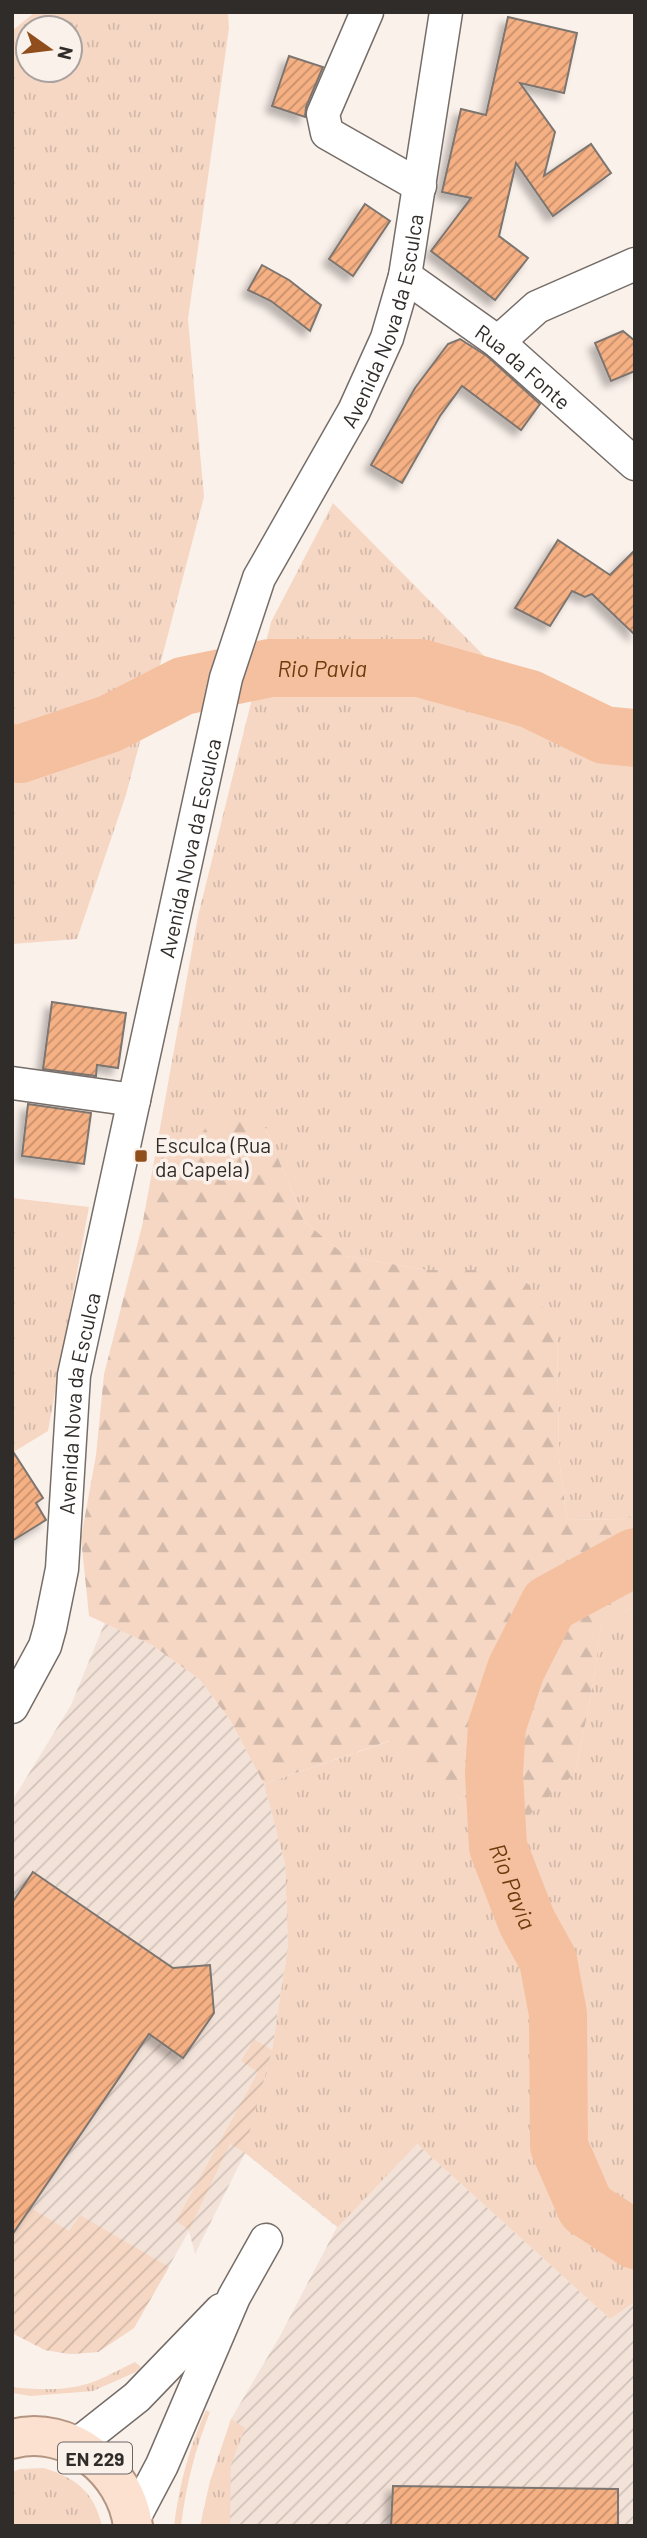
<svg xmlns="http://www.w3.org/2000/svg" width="647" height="2538" viewBox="0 0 647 2538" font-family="Barlow,sans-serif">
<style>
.industrial{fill:url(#industrial-furrows)}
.grass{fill:url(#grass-tufts);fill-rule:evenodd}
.forest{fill:url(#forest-firs)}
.garden{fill:url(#garden-furrows)}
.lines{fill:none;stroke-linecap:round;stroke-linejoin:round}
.river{stroke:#f4c09f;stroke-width:58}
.building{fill:url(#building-hatch);stroke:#7d7570;stroke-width:2;filter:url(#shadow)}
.minor-casing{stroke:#756d68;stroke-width:35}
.major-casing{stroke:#b39581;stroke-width:42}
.minor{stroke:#fff;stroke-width:32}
.major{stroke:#fce1d0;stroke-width:38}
.poi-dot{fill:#8f4e1b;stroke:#fbf1eb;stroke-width:2.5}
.labels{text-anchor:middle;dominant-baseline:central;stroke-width:7;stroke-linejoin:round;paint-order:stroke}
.shield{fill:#fbf1eb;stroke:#6d6764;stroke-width:2}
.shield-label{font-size:19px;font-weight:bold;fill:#302c2a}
.street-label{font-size:21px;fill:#302c2a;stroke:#fbf1eb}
.poi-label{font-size:21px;fill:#302c2a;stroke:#fbf1eb;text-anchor:start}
.water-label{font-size:23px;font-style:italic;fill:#703a0e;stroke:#fbf1eb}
</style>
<defs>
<pattern id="industrial-furrows" width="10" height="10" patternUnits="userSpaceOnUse" patternTransform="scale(1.75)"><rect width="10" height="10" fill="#f3e2d8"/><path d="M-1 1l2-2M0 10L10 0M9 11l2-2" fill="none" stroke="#d1c2ba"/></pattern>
<pattern id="grass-tufts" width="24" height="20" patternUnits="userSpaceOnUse" patternTransform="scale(1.75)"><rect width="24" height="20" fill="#f6d7c4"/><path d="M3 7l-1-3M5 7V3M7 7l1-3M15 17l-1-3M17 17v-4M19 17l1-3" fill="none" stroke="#d3b9a9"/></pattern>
<pattern id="forest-firs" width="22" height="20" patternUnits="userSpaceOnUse" patternTransform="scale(1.75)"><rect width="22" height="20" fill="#f6d7c4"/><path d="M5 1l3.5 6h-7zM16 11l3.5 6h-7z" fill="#d3b9a9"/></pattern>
<pattern id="garden-furrows" width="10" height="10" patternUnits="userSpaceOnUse" patternTransform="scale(1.75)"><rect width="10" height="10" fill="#f6d7c4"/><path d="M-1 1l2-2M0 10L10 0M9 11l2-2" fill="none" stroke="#d3b9a9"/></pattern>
<pattern id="building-hatch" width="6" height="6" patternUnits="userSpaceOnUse" patternTransform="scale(1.75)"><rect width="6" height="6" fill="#f5b083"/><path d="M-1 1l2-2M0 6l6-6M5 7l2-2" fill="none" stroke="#c78f6b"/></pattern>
<filter id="shadow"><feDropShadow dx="-6" dy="6" stdDeviation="3.5" flood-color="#0004"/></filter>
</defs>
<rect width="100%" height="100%" fill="#fbf1eb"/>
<polygon class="industrial" points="105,1622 152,1645 200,1680 230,1720 264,1784 285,1864 288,1946 272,2050 417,2144 610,2319 635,2302 635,2526 200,2526 231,2419 280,2336 337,2227 245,2153 195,2254 189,2231 134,2328 98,2352 70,2354 45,2350 12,2333 12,1801 71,1705"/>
<g class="grass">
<path d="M 35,12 L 228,12 L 229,28 L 188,319 L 204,497 L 126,795 L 77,939 L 12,944 L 12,31 ZM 70,28 L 70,70 L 28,70 L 28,28 Z"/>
<polygon points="333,503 585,758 635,760 635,1514 625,1519 567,1520 559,1458 557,1329 488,1270 426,1270 346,1256 305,1222 264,1125 185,1160 155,1156 198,916 271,622"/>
<polygon points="12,1198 89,1207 48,1431 12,1453"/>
<polygon points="635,1607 635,2302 610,2319 417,2144 338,2227 244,2152 272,2050 288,1946 285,1864 264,1784 390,1741 463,1801 575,1773 591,1696 602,1620"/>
<path d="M 135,2362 L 141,2367 L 136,2372 L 93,2391 L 31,2396 L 12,2393 L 12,2387 C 37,2390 66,2391 90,2383 C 105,2378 120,2369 135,2362 Z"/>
<path d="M 206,2410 L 210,2412 C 195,2450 186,2485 181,2526 L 174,2526 C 179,2485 189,2448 206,2410 Z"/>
<polygon points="231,2419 245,2428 231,2465 230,2526 200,2526 210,2481"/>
<path d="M 44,2468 C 76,2478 94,2492 102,2526 L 12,2526 L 12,2472 L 20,2469 Z"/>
</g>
<polygon class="forest" points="214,1115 264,1125 305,1222 346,1256 426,1270 488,1270 527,1283 557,1329 559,1458 567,1520 624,1519 635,1514 635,1607 602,1621 591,1696 575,1773 527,1817 463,1801 389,1741 264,1784 230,1720 200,1680 152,1645 89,1616 81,1538 96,1455 104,1374 142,1226 155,1156 185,1160"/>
<g class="garden">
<polygon points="254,2039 272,2050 244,2152 230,2144 189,2230 176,2221 258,2072 241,2061"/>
<polygon points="31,2208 69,2231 80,2215 169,2267 134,2328 98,2352 70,2354 45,2350 12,2333 12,2236"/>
</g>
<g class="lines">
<g class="river">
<path id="s1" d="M 12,753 L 20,754 L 109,724 L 183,686 L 270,668 L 420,668 L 530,699 L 604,735 L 635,738"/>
<path id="s2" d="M 635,1557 L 549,1604 L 516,1669 L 497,1726 L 494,1773 L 498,1847 L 527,1922 L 548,1960 L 558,2014 L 559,2146 L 586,2208 L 635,2240"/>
</g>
</g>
<g class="building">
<polygon points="508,17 577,33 564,93 520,83 555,132 544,176 591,144 611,173 553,216 516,163 499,236 528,258 495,300 431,251 471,198 442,192 461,109 486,115"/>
<polygon points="289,56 323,67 306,107 305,117 272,106"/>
<polygon points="365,204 390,221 353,276 329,259"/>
<polygon points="262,265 289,280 321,305 310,331 271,301 248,290"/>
<polygon points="623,331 635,341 635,371 611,381 595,343"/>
<polygon points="460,339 487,356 540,404 521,430 462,386 440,416 402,483 371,465 415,388 448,344"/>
<polygon points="558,540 610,575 635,550 635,635 592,594 585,597 572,591 550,626 515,608"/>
<polygon points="52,1002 126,1013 118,1068 97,1065 96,1076 43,1069"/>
<polygon points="28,1104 91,1113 84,1164 22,1156"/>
<polygon points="12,1450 43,1498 36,1503 46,1520 12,1541"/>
<polygon points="33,1872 173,1968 210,1965 214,2013 183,2058 149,2034 12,2235 12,1903"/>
<polygon points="393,2486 618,2489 618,2526 391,2526"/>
</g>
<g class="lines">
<defs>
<g id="minor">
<polyline points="367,12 323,114 327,133 420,186"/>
<path id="s3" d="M 405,276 L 498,342 L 635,464"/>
<polyline points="498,342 537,307 635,264"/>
<polyline points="12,1083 134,1100"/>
<path id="s4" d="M 12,1707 L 45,1646 L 50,1628 L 62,1569 L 74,1375 L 226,678 L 259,578 L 354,411 L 387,338 L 405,276 L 446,12"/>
<polyline points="75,2446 137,2397 221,2310"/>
<polyline points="133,2520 162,2465 234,2297 266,2240"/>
</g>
<path id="major" d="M 12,2439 C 69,2424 126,2470 133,2526"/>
</defs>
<use href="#minor" class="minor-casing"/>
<use href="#major" class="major-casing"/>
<use href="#minor" class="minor"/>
<use href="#major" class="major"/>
</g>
<rect class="poi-dot" x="134" y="1149" width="14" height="14" rx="3.5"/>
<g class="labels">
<rect class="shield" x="58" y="2442.5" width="74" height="31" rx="5"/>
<g class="shield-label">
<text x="95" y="2458">EN 229</text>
</g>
<g class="street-label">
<text stroke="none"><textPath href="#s4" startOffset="1449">Avenida Nova da Esculca</textPath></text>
<text stroke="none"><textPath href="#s3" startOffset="149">Rua da Fonte</textPath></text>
<text stroke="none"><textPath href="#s4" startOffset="882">Avenida Nova da Esculca</textPath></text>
<text stroke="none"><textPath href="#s4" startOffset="315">Avenida Nova da Esculca</textPath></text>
</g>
<g class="poi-label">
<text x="155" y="1144">Esculca (Rua<tspan x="155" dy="24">da Capela)</tspan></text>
</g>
<g class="water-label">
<text stroke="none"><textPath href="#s1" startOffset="326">Rio Pavia</textPath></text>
<text stroke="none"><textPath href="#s2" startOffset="394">Rio Pavia</textPath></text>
</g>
</g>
<rect width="647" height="2538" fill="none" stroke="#302c2a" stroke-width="28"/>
<g transform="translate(49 49) rotate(104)"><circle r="33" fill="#fbf1eb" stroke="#aaa29e" stroke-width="2"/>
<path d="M0-5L12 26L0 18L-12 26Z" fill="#8f4e1b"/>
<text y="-10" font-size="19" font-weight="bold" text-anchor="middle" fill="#302c2a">N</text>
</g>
</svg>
